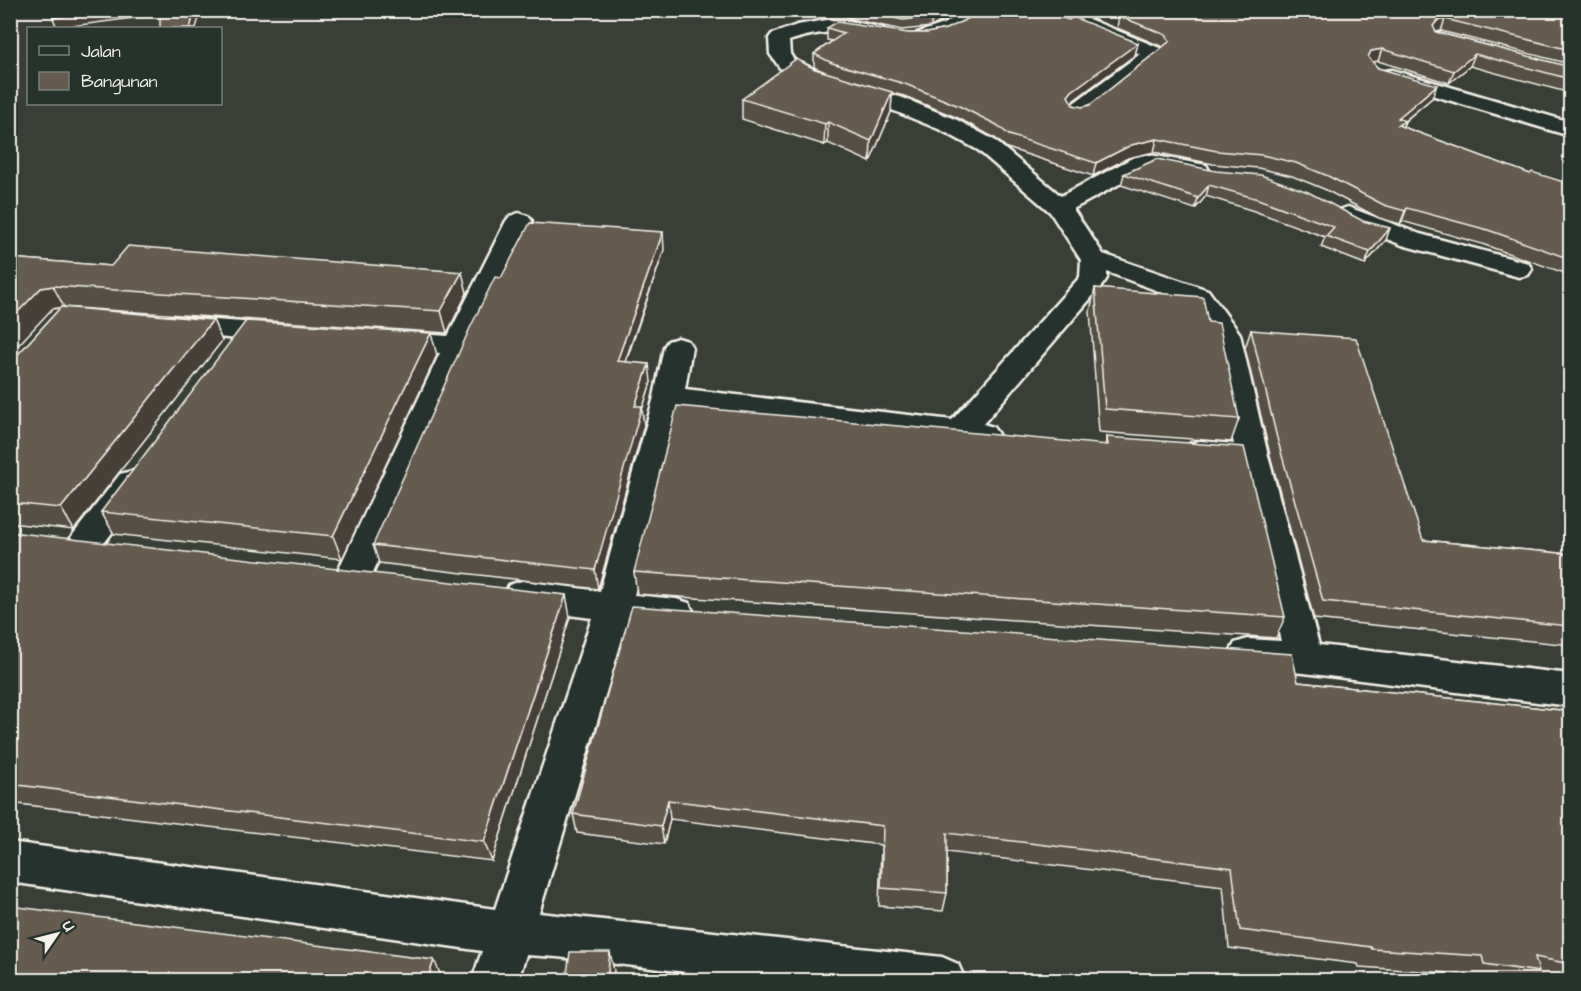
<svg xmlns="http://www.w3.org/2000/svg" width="1581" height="991" viewBox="0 0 1581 991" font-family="'Architects Daughter',sans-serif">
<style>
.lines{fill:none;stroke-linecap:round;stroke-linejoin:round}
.street-casing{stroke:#f4f1e8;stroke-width:5}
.street{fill:#26332d;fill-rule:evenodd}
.wall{fill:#574f44;stroke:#f4f1e8;stroke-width:1.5}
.shaded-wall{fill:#474037;stroke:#f4f1e8;stroke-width:1.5}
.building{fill:#655c4f;stroke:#f4f1e8;stroke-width:1.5}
</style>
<rect width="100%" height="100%" fill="#393f37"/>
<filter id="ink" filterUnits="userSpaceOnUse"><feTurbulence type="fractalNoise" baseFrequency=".0167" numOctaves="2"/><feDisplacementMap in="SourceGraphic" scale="12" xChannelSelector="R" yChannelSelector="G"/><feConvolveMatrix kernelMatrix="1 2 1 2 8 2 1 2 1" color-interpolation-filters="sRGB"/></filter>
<g filter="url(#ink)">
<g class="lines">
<defs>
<g id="street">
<path d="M 967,10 L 992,10 C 981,25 934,46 917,41 L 914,37 L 917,33 L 944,24 Z"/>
<polygon points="1029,10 1061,10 1091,20 1162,49 1165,53 1087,115 1079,117 1071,115 1068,110 1071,105 1140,54 1077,28 1032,14"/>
<path d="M 827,20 L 849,21 L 883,28 L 886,32 L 883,36 C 872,39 861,35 850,33 C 829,30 810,34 789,41 L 790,54 L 794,60 L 831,77 L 903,98 L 957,120 L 994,140 L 1061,196 L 1136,156 L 1144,154 L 1206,165 L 1209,170 L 1206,175 L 1197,177 L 1149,168 L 1073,209 L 1103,254 L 1208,290 L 1240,334 L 1268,456 L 1319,645 L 1570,674 L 1570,706 L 1304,673 L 1248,669 L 1235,665 L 1229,654 L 1235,643 L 1248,639 L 1281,641 L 1238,466 L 1189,460 L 1184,452 L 1189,444 L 1200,441 L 1234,444 L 1212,335 L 1188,302 L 1107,272 L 1107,278 L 1103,284 L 983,424 L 993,427 L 998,434 L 993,441 L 982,445 L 681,408 L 634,595 L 676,599 L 689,603 L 694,613 L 689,623 L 676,627 L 627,623 L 539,913 L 942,957 L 958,964 L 965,980 L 755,980 L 557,957 L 526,955 L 518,980 L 472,980 L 482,951 L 10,882 L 10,842 L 495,909 L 592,618 L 522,609 L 509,605 L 504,595 L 509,585 L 522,581 L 600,591 L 654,397 L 664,347 L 668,341 L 678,338 L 688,341 L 692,347 L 685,389 L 952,420 L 1080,277 L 1081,260 L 1050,212 L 978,150 L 941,130 L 887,108 L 815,87 L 780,68 L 770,54 L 769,38 L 772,34 L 797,25 Z"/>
<polygon points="1392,70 1570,122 1570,136 1384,81 1381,76 1384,71"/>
<polygon points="1348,207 1420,234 1528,263 1532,269 1528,275 1519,277 1402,245 1339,220 1335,215 1339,210"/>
<polygon points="519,213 528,216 532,221 472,345 371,577 365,586 353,590 341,586 335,577 440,353 378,347 374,341 378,335 388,332 448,336 506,221 510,216"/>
<polygon points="172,317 282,325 292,328 296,334 292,340 282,343 162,332 158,326 162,320"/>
<polygon points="132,471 144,474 148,482 144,490 96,554 84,558 72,554 67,545 72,536 120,474"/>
</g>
</defs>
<use href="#street" class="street-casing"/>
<use href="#street" class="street"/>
</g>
<g class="wall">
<polygon points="827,10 962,10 931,27 902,30 856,20"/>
<polygon points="1570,10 1570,64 1441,31 1436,32 1570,67 1570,93 1470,66 1449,83 1378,61 1372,62 1378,68 1432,98 1405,121 1403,127 1530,174 1570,184 1570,275 1482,244 1402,221 1400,224 1379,218 1324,189 1292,176 1258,168 1213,164 1154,152 1128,158 1093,176 1007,148 995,138 958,118 904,96 892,93 891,112 870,162 828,143 824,145 742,119 742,99 815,69 825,72 814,67 814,54 832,41 827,40 827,28 908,33 927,33 946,29 967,19 1138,43 1135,55 1071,102 1073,105 1082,107 1090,105 1163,47 1117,28 1119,16"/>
<polygon points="1157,159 1386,240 1365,264 1321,247 1325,237 1254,211 1206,196 1195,209 1121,185 1124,174"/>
<polygon points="664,250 626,362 651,382 642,410 644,425 598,589 379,563 373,545"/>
<polygon points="10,258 111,266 467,293 447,333 62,307 213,320 222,341 74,530 10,523 10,363 60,308 52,309"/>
<polygon points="1095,288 1208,322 1239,419 1231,442 1099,432 1090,311"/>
<polygon points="1251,330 1423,540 1570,554 1570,645 1314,619 1270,455 1245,348"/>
<polygon points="437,355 342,559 114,534 101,512"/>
<polygon points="1107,437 1285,617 1276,638 637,594 634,572 1105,445"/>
<polygon points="10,532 570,617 492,861 10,803"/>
<polygon points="1298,682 1570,711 1570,981 1551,981 1534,977 1531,981 1467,981 1466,974 1359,967 1358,964 1229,948 1223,886 947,852 947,893 943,911 879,906 881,845 670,819 664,844 577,833 573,814"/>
</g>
<g class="shaded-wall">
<polygon points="110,10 162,10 163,14 57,28 53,18"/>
<polygon points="195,10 201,10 196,28 190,28"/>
<polygon points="944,10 962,10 931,27 932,17"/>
<polygon points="1445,19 1441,31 1432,33 1433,26 1437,21"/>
<polygon points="1138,43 1135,55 1070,103 1068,96 1072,91"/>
<polygon points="1382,49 1378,61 1367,63 1368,57 1371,51"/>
<polygon points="1475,54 1470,66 1449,83 1454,71"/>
<polygon points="1437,85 1432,98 1403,122 1405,121 1400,134 1398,118"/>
<polygon points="892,92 891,112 870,162 871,141"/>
<polygon points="828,122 828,143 824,145 825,124"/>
<polygon points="1157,139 1154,152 1128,158 1093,176 1096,163 1131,145"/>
<polygon points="1209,185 1206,196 1195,209 1198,198"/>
<polygon points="1407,208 1402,221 1400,224 1405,211"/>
<polygon points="1390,228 1386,240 1365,264 1370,252"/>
<polygon points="663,232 664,250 619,379 617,361"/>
<polygon points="462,272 467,293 447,333 441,311"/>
<polygon points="53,286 64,307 52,309 10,354 10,320 41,288"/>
<polygon points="213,320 222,341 74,530 61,508"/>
<polygon points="431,333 437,355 342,559 333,536"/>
<polygon points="649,364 651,382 642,410 644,425 598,589 595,570 635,406"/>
<polygon points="566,595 570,617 492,861 484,842"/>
<polygon points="668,800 670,819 664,844 661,826"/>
<polygon points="610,952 614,971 613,981 607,981"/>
<polygon points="434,960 443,980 443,981 427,981"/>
</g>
<g class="building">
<polygon points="56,10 110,10 53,18"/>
<polygon points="160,10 195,10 190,28 160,28"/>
<polygon points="859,10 944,10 932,17 903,20"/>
<polygon points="983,10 1037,10 1069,20 1073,17 1138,43 1072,91 1068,96 1073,105 1082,107 1090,105 1170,41 1166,35 1119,16 1127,10 1570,10 1570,50 1445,19 1437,21 1433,26 1436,32 1570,67 1570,79 1475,54 1454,71 1382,49 1371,51 1368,57 1378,68 1437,85 1398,118 1405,121 1398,125 1530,174 1532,172 1570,184 1570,259 1488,230 1407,208 1405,211 1384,205 1328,176 1296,163 1262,155 1217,151 1157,139 1131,145 1096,163 1009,135 997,125 959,106 905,84 832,63 814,54 844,33 827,28 837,22 908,33 927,33 946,29 967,19"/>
<polygon points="796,59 815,69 892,92 871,141 828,122 825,124 742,99"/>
<polygon points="1157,159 1216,171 1261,175 1308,192 1363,221 1390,228 1370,252 1326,236 1334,227 1258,199 1209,185 1198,198 1124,174"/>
<polygon points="530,223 663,232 617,361 649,364 635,406 642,406 595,570 373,545 470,328 495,277 501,278"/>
<polygon points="128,246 462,272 441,311 53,286 41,288 10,320 10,258 111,266"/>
<polygon points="1095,288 1203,297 1208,322 1219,323 1239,419 1105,409"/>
<polygon points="61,307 213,320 61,508 10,503 10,363"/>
<polygon points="246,321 431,333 333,536 101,512"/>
<polygon points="1251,330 1356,338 1423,540 1570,554 1570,626 1323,601 1277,438"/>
<polygon points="677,406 1108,445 1107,437 1244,447 1285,617 634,572"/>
<polygon points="10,532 566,595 484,842 10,784"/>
<polygon points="632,606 1292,654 1298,682 1570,711 1570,964 1535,957 1539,972 1484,964 1482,956 1372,949 1371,947 1240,930 1232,868 947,833 947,893 881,888 883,826 668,800 661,826 573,814"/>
<polygon points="10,906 434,960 427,981 10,981"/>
<polygon points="570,952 610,952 607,981 566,981"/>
</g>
</g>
<rect width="1581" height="991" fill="none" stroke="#26332d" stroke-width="36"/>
<rect x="18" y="18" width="1545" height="955" fill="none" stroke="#f4f1e8" stroke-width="2" filter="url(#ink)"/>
<rect x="27" y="27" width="195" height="78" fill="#26332d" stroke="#787f78" stroke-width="1.5"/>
<rect x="39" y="46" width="30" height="9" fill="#26332d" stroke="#787f78" stroke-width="1.5"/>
<text x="81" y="57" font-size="18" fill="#f4f1e8">Jalan</text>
<rect x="39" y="72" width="30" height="18" fill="#655c4f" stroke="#787f78" stroke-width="1.5"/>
<text x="81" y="87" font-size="18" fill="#f4f1e8">Bangunan</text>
<g transform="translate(57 934) rotate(55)" stroke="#26332d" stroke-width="4.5" paint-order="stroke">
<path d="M0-4.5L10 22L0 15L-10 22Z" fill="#f4f1e8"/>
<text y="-9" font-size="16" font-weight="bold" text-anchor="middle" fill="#f4f1e8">U</text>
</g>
</svg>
